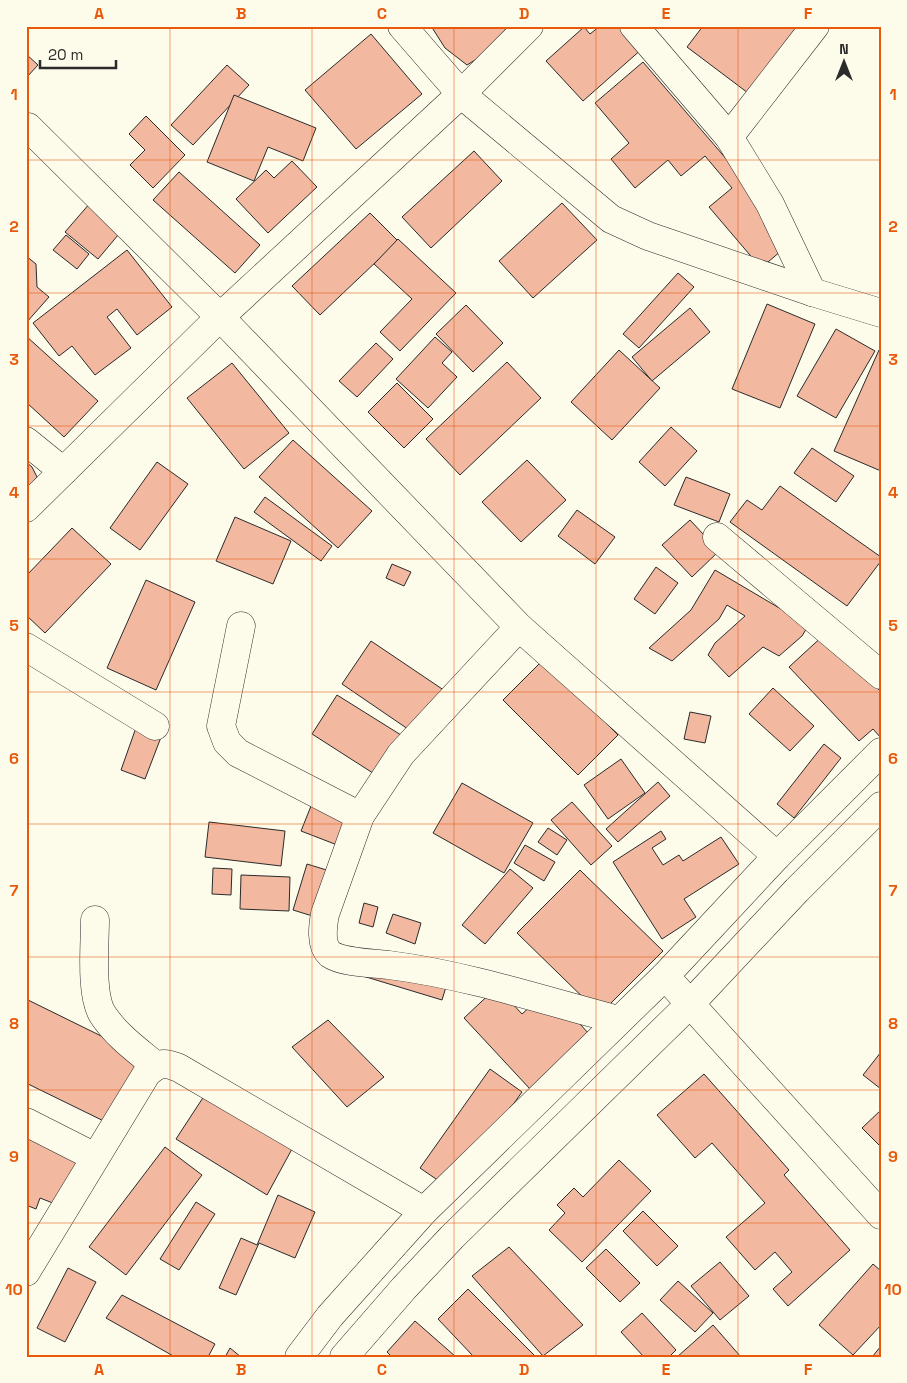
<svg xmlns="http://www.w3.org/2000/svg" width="907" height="1383" viewBox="0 0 907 1383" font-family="'Space Grotesk',sans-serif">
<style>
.building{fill:#f2b8a0;stroke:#2b2b2b}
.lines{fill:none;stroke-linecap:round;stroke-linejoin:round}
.minor-casing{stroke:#2b2b2b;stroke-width:29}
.major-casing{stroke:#2b2b2b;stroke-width:29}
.minor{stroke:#fdfbea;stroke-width:28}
.major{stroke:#fdfbea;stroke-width:28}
.grid{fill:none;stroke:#e8590c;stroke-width:1;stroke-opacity:0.55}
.neatline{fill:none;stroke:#e8590c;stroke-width:2}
.grid-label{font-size:16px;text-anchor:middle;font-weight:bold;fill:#e8590c}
</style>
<rect width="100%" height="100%" fill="#fdfbea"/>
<g class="building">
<polygon points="431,26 508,26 488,52 467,65 445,48"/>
<polygon points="600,26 623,26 643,48 583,101 546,61 584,27 590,34"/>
<polygon points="703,26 818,26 760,102 687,47"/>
<polygon points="371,34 422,94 356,149 305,90"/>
<polygon points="26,54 38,65 26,78"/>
<polygon points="643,62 795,239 761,268 709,207 732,188 705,156 681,176 668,160 635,188 611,159 629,143 595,103"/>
<polygon points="227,65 249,85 193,145 171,125"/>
<polygon points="234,95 316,128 303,161 268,147 254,181 207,162"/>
<polygon points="146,116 185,155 153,188 130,165 145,150 129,134"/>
<polygon points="474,151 502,181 431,248 402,217"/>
<polygon points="292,161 317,187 268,233 236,199 266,170 274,178"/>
<polygon points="179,172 260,245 235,273 153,200"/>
<polygon points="97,195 129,222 98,259 65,232"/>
<polygon points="562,203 597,240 533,298 499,261"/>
<polygon points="370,213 398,241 320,315 292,286"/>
<polygon points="66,235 89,254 77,269 53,250"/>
<polygon points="398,239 456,293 400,351 380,332 412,299 374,264"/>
<polygon points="127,250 172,307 137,335 117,309 107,317 131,348 95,375 72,346 59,356 33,323"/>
<polygon points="26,256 36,264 37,287 49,297 26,323"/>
<polygon points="678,273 694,287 639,348 623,334"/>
<polygon points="767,304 815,324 780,408 732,389"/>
<polygon points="466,305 503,343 473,372 436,334"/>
<polygon points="690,308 710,332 652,381 632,357"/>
<polygon points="836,329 875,351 836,418 797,396"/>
<polygon points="26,336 98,401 64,437 26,402"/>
<polygon points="435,337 452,352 442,363 457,377 428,408 396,379"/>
<polygon points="376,343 393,359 357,397 339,381"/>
<polygon points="619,350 660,388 612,440 571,402"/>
<polygon points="879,350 881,350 881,471 834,451"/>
<polygon points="507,362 541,398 460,475 426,439"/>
<polygon points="232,363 289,433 244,469 187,398"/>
<polygon points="397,383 433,419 404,448 368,412"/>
<polygon points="671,427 697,451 665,486 639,462"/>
<polygon points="293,440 372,511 338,548 259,477"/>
<polygon points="812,448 854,476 836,502 794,473"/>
<polygon points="527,460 566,500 521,542 482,502"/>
<polygon points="26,462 32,467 37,477 26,491"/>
<polygon points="157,462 188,484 140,550 110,528"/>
<polygon points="686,477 730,494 719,522 674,505"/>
<polygon points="780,486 881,557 881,561 847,606 730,522 747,500 762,510"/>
<polygon points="265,497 332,546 321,561 254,512"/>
<polygon points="577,510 615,537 595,564 558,536"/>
<polygon points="235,517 291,541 273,584 216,561"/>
<polygon points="690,520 719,551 692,577 662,545"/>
<polygon points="72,528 111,564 45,633 26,615 26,576"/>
<polygon points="392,564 411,572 404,586 386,578"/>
<polygon points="656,567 678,583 655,614 634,599"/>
<polygon points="715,570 803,622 808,626 802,636 779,656 763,647 729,677 708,655 715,643 745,616 727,605 719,619 672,661 649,648 691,610"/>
<polygon points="146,580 195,602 156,690 107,668"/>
<polygon points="826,633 881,692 881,738 873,729 859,741 789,667"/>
<polygon points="371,641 454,697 424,740 342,684"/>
<polygon points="543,660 618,735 578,775 503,700"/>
<polygon points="773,688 814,726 790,751 749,714"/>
<polygon points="337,695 401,735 376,775 312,734"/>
<polygon points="690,712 711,716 705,743 684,739"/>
<polygon points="138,722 163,732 145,779 121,770"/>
<polygon points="824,744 841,758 794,818 777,804"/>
<polygon points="621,759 645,793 608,819 584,785"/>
<polygon points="658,782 670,796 618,842 606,829"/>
<polygon points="462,783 533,823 504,873 433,833"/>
<polygon points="315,796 359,813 345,848 301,831"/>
<polygon points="572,802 612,846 591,865 551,820"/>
<polygon points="209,822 285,831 281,866 205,857"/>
<polygon points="548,828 567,840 557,855 538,842"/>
<polygon points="661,831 666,839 652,848 663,865 679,855 683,861 721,837 739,864 684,899 696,917 662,939 613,862"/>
<polygon points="525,845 555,862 544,881 514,863"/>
<polygon points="307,864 346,876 332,922 293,910"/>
<polygon points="213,868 232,869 231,895 212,894"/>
<polygon points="510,869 533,888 485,944 462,925"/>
<polygon points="580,870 663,951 600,1014 517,933"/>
<polygon points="241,875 290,877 289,911 240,909"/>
<polygon points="364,903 378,907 373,927 359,923"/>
<polygon points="393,914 421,923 415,944 386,933"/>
<polygon points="353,973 449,977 442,1000"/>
<polygon points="497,987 522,1014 549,990 590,1035 530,1089 464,1018"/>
<polygon points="26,999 152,1061 118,1128 26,1083"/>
<polygon points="328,1020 384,1077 347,1107 292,1047"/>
<polygon points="881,1052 881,1089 863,1075"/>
<polygon points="490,1069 522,1092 452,1190 420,1168"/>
<polygon points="704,1074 789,1170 784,1175 850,1250 788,1306 773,1289 792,1272 775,1252 755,1270 726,1237 765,1203 712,1143 695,1158 657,1115"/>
<polygon points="208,1090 292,1149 267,1195 176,1139"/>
<polygon points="881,1110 881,1147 862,1128"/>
<polygon points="26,1138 82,1159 63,1207 40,1198 36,1209 26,1205"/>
<polygon points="165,1147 202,1175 126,1275 89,1247"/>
<polygon points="619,1160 651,1191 582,1262 549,1230 565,1213 557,1205 574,1188 583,1197"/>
<polygon points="278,1195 315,1212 295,1258 259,1243 236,1295 219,1288 241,1238 257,1245"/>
<polygon points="196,1202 215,1214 179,1270 160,1259"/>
<polygon points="643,1211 678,1246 657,1266 623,1231"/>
<polygon points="509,1247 583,1325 543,1356 472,1276"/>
<polygon points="606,1249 640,1283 620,1302 586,1268"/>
<polygon points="720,1262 749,1296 720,1320 691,1286"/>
<polygon points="873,1264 881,1271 881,1325 853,1355 819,1325"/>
<polygon points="68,1268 96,1282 65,1342 37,1328"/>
<polygon points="678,1281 713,1313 695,1332 660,1300"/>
<polygon points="468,1289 534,1355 531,1357 474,1357 438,1319"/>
<polygon points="122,1295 215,1344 208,1357 175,1357 106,1318"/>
<polygon points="642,1313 676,1350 669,1357 644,1357 621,1332"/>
<polygon points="415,1321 456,1357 392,1357 387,1352"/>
<polygon points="713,1325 741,1357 677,1357"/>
<polygon points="881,1346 881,1357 872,1357"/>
<polygon points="230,1348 241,1357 225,1357"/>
</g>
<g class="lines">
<defs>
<g id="minor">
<polyline points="402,26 461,94 611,219 648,236 812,292 881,313"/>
<polyline points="634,26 729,137 770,204 812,292"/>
<polyline points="28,127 220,317 519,627 777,856"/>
<polyline points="729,137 815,26"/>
<polyline points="26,441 63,471"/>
<polyline points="26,508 220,317 461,94 529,26"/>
<polyline points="717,537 881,675"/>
<polyline points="241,626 221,726 227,742 238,753 360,816"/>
<path d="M 519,627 L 401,754 L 360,816 L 325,914 C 323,925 320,945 330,954 C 343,963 374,963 389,965 C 467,975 543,1000 618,1020"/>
<polyline points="26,647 155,726"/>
<path d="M 95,920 C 95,944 90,996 103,1015 C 117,1036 137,1050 156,1066"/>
<polyline points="665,976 881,1215"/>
<polyline points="26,1122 95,1157"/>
<path d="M 26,1272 L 147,1073 C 160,1062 164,1062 179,1068 L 424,1211"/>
</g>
<g id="major">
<polyline points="299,1357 330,1316 424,1211 665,976 777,856 881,752"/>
<polyline points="344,1357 404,1288 452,1237 690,1004 797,890 881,806"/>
</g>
</defs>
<use href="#minor" class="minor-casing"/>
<use href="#major" class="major-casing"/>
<use href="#minor" class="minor"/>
<use href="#major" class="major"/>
</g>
<path class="grid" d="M 170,26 L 170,1357M 312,26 L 312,1357M 454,26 L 454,1357M 596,26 L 596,1357M 738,26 L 738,1357M 26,160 L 881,160M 26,293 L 881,293M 26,426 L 881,426M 26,559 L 881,559M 26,692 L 881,692M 26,824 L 881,824M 26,957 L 881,957M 26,1090 L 881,1090M 26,1223 L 881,1223"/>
<rect width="907" height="1383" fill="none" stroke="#fdfbea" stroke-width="55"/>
<g transform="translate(844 62)" stroke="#fdfbea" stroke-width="4" paint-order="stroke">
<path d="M0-4L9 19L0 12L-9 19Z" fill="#2b2b2b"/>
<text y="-8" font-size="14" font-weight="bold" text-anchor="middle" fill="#2b2b2b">N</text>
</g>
<path d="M40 60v8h76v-8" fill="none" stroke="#2b2b2b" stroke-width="2.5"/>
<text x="48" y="60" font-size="15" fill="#2b2b2b" stroke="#fdfbea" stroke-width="4" paint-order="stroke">20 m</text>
<rect x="28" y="28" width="852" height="1328" class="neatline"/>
<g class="grid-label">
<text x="99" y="19">A</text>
<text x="241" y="19">B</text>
<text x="382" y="19">C</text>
<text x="524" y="19">D</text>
<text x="666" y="19">E</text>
<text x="808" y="19">F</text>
<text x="14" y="100">1</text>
<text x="893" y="100">1</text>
<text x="14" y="232">2</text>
<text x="893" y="232">2</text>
<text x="14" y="365">3</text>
<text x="893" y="365">3</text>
<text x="14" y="498">4</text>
<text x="893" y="498">4</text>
<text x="14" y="631">5</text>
<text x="893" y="631">5</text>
<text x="14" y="764">6</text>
<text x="893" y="764">6</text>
<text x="14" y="896">7</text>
<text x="893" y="896">7</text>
<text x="14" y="1029">8</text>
<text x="893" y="1029">8</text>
<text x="14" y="1162">9</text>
<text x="893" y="1162">9</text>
<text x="14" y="1295">10</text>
<text x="893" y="1295">10</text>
<text x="99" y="1375">A</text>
<text x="241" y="1375">B</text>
<text x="382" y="1375">C</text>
<text x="524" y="1375">D</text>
<text x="666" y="1375">E</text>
<text x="808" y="1375">F</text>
</g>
</svg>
